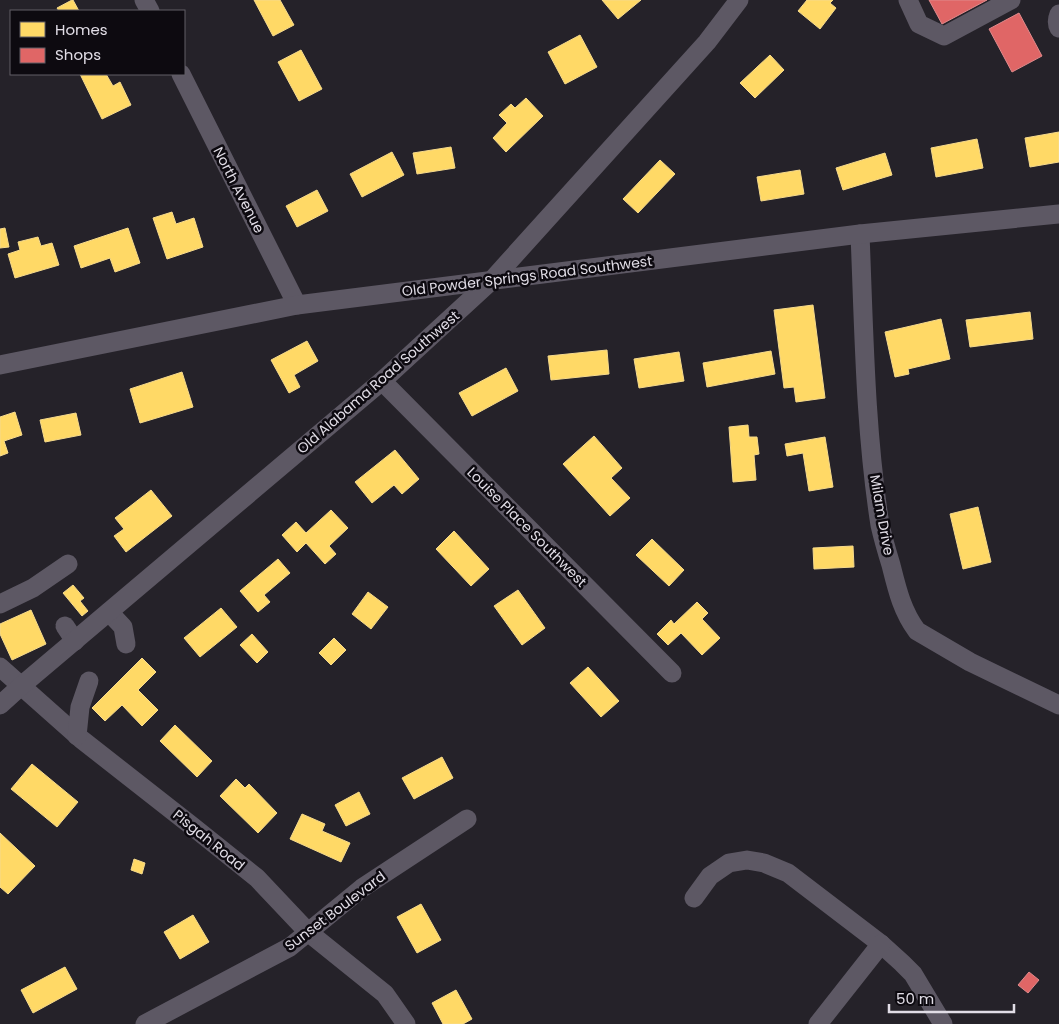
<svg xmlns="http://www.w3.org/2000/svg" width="1059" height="1024" viewBox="0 0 1059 1024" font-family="Poppins,sans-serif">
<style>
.homes{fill:#ffd966;stroke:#f6da8c}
.shops{fill:#e06666;stroke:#e08a8c}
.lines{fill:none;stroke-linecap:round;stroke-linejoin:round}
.minor{stroke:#5d5864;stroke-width:19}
.labels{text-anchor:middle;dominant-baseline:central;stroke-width:5;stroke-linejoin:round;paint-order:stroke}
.street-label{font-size:14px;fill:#e1dde6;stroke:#0d0a10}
</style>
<rect width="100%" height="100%" fill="#252229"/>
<g class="homes">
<polygon points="72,0 73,0 79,11 59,11 57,8"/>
<polygon points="254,0 280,0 294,25 273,36"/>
<polygon points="602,0 641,0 618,19"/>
<polygon points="807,0 833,0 830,3 836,8 820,29 798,11"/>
<polygon points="580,35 597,67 565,84 548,52"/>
<polygon points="301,50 322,89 299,101 278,62"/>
<polygon points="770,55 784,70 755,98 740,83"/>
<polygon points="80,74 106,74 113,86 120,82 131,105 102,119"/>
<polygon points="526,98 543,116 506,152 493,138 507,123 499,115 511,104 515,108"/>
<polygon points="1059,132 1059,162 1030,167 1025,138"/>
<polygon points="977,139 983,168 936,177 931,148"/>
<polygon points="451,147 455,168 417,174 413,153"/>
<polygon points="392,152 404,175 362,197 350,174"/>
<polygon points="885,153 892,175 843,190 836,168"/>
<polygon points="660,160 675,174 638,213 623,199"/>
<polygon points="800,170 804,194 761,201 757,177"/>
<polygon points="317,190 328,211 297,227 286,206"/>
<polygon points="172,212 176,224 194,218 203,247 167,259 153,218"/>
<polygon points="5,228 9,247 0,248 0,229"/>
<polygon points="128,228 140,263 115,272 110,258 81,268 74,246"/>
<polygon points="38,237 41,246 52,243 59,265 15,278 8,254 20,250 18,242"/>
<polygon points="813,305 825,398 796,402 794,387 784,388 774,310"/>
<polygon points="1030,312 1033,339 970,347 966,320"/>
<polygon points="941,319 950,359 908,369 909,374 895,377 885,332"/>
<polygon points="307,341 318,361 294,375 300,387 289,393 271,360"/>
<polygon points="607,350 609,374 551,380 548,356"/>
<polygon points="771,351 775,374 707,387 703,363"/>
<polygon points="679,352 684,381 639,388 634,359"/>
<polygon points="506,368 518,391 472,416 459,393"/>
<polygon points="182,372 193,407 140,423 130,389"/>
<polygon points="15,412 22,435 4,441 8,453 0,456 0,417"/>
<polygon points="76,413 81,435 45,442 40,420"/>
<polygon points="748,425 749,437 757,437 759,454 754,455 756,480 733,482 729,427"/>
<polygon points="594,436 622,468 611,478 630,498 610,516 563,464"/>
<polygon points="825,437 833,487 809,491 803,453 787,456 785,444"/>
<polygon points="395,450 419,479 402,494 394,485 372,503 355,482"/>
<polygon points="151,490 172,516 126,552 114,536 124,529 115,518"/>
<polygon points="978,507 991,562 963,569 950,514"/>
<polygon points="331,510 348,528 329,546 336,554 325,564 306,543 297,552 282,535 296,522 306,533"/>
<polygon points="454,531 489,569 471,586 436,549"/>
<polygon points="652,539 684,570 669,586 636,555"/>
<polygon points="853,546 854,567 814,569 813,548"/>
<polygon points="278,559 290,573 264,595 270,602 258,612 240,591"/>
<polygon points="73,585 84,598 80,601 88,611 82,616 63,593"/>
<polygon points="518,590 545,628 522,645 494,606"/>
<polygon points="368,592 388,607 371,629 352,614"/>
<polygon points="697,602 708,613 702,619 720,638 702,655 681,633 668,645 657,634 671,620 674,624"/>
<polygon points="221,608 237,627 200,657 184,638"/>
<polygon points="31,610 46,644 12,660 0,634 0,624"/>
<polygon points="252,634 268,652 257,663 240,645"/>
<polygon points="334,638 346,650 331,665 319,653"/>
<polygon points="142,658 156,672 138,690 158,710 142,726 122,705 105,721 92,708"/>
<polygon points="588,667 619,701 601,717 570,683"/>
<polygon points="175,725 212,761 197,777 160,741"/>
<polygon points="442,757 453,778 414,799 402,778"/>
<polygon points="32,764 78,802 57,827 11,789"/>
<polygon points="236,779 245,788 249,784 277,813 258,833 220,796"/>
<polygon points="359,792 370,814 346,826 335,805"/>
<polygon points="302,814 325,824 322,831 350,843 341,862 290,839"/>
<polygon points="0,833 35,866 8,894 0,887"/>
<polygon points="134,859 145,863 142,874 131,870"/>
<polygon points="421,904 441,940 417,953 397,917"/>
<polygon points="193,915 209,942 180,959 164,932"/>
<polygon points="65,967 77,989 33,1013 21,990"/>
<polygon points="456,990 472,1019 463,1024 443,1024 432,1003"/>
</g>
<g class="shops">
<polygon points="929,0 987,0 942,24"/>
<polygon points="1019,13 1042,56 1012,72 989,29"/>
<polygon points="1029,972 1039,980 1028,993 1018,985"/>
</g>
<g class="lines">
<g class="minor">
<polyline points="144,0 150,11"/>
<polyline points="908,0 919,24 944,36 1011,0"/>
<path d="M 1059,14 C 1057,19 1056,23 1059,28"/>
<polyline points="181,74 297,305"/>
<path d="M 860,234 C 864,331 865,429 880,525 C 883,538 887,552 891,565 C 897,589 902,611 917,631 L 970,662 L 1059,705"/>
<polyline points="0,365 297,305 860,234 1059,214"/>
<polyline points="382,381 672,673"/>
<polyline points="0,604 33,588 68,564"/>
<polyline points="109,612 123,627 126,644"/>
<polyline points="65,626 75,641"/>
<polyline points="0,667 81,739 192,826 257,878 308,932 385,994 406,1024"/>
<polyline points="0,705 21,686 382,381 492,280 707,42 739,0"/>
<polyline points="77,736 80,707 89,681"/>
<polyline points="694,898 710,876 729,863 747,860 764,863 788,873 881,944 902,963 913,974 943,1024"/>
<polyline points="145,1024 290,947 362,888 467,819"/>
<polyline points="818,1024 881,944"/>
</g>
</g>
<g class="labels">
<g class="street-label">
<text transform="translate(239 190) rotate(63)">North Avenue</text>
<text transform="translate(527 276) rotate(-7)">Old Powder Springs Road Southwest</text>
<text transform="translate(378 382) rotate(-41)">Old Alabama Road Southwest</text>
<text transform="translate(882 515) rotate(80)">Milam Drive</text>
<text transform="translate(527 527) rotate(45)">Louise Place Southwest</text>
<text transform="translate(209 840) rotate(39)">Pisgah Road</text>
<text transform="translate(335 911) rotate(-37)">Sunset Boulevard</text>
</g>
</g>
<rect x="10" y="10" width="175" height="65" fill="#0d0a10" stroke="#625e66"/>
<rect x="20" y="22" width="25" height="15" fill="#ffd966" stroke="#625e66"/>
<text x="55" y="35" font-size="15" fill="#e1dde6">Homes</text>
<rect x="20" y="48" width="25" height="15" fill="#e06666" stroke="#625e66"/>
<text x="55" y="60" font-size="15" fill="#e1dde6">Shops</text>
<path d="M889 1004v8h125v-8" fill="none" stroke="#e1dde6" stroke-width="2.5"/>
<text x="896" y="1004" font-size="15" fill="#e1dde6" stroke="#0d0a10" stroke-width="4" paint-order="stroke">50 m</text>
</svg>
